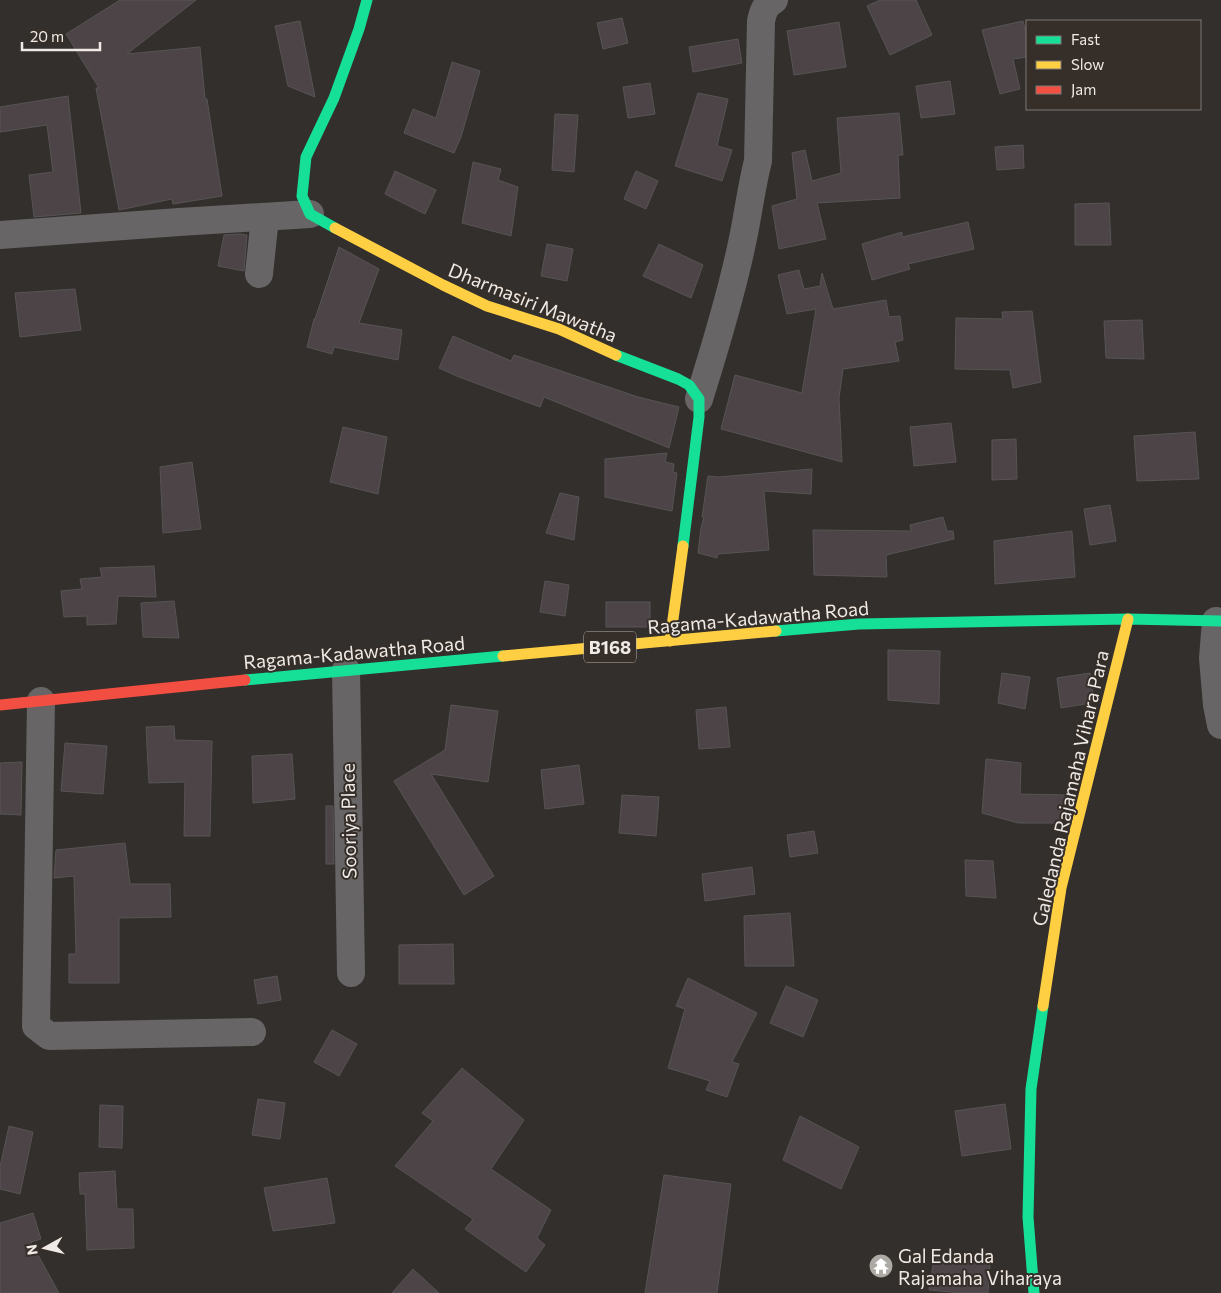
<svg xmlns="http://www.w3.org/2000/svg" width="1221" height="1293" viewBox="0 0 1221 1293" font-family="Commissioner,sans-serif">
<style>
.building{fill:#4d4448;stroke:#575454}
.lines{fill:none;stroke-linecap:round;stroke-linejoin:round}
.street{stroke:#676565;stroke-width:28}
.fast{stroke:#16e098;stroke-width:11}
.slow{stroke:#ffcf43;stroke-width:11}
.jam{stroke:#f24e42;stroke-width:11}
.labels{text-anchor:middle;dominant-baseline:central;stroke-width:4;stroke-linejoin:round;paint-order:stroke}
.shield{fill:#352e29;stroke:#b7b2ad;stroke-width:1}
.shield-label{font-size:18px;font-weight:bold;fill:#efeae6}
.street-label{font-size:19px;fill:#efeae6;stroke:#352e29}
.poi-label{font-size:19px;fill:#efeae6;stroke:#352e29;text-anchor:start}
</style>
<rect width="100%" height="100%" fill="#322f2c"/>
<g class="building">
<polygon points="120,0 196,0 127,54 200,47 205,99 207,99 222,196 173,204 172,199 119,210 96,88 99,88 66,34"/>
<polygon points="880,0 916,0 932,35 890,55 867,6"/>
<polygon points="622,18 628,43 603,49 597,23"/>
<polygon points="300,21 315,97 288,86 275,26"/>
<polygon points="1023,21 1027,36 1027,57 1013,59 1020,89 1000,94 982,30"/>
<polygon points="839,22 846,67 794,75 787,31"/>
<polygon points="738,39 742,63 693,72 689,47"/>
<polygon points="452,62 480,71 461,137 454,153 404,133 413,109 436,118"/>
<polygon points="950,81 955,114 921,118 916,86"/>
<polygon points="650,83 655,114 628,118 623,87"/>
<polygon points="698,93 728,99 717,146 732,150 722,181 675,166"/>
<polygon points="68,96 81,213 34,217 29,175 53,172 47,125 0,132 0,107"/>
<polygon points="899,113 903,155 898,155 900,198 817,203 826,239 779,249 772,206 797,199 792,153 805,150 812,181 841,173 837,118"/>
<polygon points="555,114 578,115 574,172 552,170"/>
<polygon points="1023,145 1024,168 997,170 995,147"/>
<polygon points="473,162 501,169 498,180 518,187 511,236 462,223"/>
<polygon points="395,171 436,190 425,214 385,194"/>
<polygon points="636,171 658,181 646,209 624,199"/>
<polygon points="1109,203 1111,245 1075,245 1075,204"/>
<polygon points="968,222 974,249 908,264 910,269 872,280 862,244 902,232 902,237"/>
<polygon points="240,234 247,235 244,271 218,266 224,235"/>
<polygon points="547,244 573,249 567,281 541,276"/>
<polygon points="659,244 703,265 691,298 643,276"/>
<polygon points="339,247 379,269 359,323 402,330 398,360 334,347 332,354 307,347 314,319 315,319"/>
<polygon points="799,270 804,289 820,286 822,273 833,309 886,300 889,317 900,316 903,340 895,342 899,361 843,369 839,398 842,462 721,429 735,375 802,393 816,309 787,314 778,275"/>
<polygon points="75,289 81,330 20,337 15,293"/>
<polygon points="1032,311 1041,382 1013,388 1010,370 955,369 956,318 1003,319 1002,312"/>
<polygon points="1142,320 1144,359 1106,358 1104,321"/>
<polygon points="453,336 511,361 514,355 638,397 679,407 669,448 544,397 540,407 459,377 439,368"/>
<polygon points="951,423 956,462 914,466 910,427"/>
<polygon points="343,427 387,437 378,494 330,482"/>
<polygon points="1195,432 1199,479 1137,481 1134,436"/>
<polygon points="1016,439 1017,479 992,480 992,440"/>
<polygon points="667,453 665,462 674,464 673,472 677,473 672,511 605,497 605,459"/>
<polygon points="192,462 201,529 163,533 160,467"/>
<polygon points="812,469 811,494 764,491 769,550 718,554 717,558 698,553 701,528 704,517 702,517 708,476 718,477"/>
<polygon points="560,493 579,497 574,540 546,533"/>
<polygon points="1110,505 1116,541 1090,545 1084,509"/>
<polygon points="943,517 947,531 953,531 954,539 886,555 887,577 814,575 813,530 911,531 910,525"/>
<polygon points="1072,531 1075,577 995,584 994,541"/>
<polygon points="154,566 156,597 118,596 116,624 87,625 87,616 64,617 61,591 82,589 80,579 102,577 100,568"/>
<polygon points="545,581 569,585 565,616 540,612"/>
<polygon points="174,601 179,638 143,637 141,603"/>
<rect x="606" y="602" width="44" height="25"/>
<polygon points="888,650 940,651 939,704 888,700"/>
<polygon points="1002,673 1030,677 1025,709 998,703"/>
<polygon points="1090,673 1093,694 1091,703 1061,708 1057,678"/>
<polygon points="451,705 498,711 488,782 431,774 494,876 464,895 394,781 445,750"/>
<polygon points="726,707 730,747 699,749 696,710"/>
<polygon points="174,726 175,740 212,741 210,836 184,836 185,782 149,783 146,727"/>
<polygon points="65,743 107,746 103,794 61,791"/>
<polygon points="292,754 295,799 253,803 252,756"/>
<polygon points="986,759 1021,763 1020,794 1067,795 1061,823 1018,823 982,813"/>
<polygon points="22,762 21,815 0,814 0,763"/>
<polygon points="579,765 584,804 545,809 541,770"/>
<polygon points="622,795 659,797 656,836 619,833"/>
<polygon points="326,806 333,806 334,864 326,864"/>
<polygon points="814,831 818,853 790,857 787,835"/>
<polygon points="125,843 130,884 170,884 171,917 119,918 119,983 69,983 69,954 76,954 74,876 54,878 56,850"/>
<polygon points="965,860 993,861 996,898 966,896"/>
<polygon points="752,867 755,894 705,901 702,874"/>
<polygon points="790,913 794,966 745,966 744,916"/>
<polygon points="453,944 454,984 399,984 399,945"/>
<polygon points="277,976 281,1000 258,1004 254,980"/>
<polygon points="688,978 757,1013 732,1062 739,1064 727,1097 706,1090 710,1081 668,1068 685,1009 676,1006"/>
<polygon points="786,986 818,1000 803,1037 770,1023"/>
<polygon points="332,1030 357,1044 339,1076 314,1062"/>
<polygon points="462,1068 524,1120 491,1169 551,1210 537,1238 545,1245 526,1272 465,1229 473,1219 395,1166 433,1121 422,1113"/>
<polygon points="258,1099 285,1103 280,1139 252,1135"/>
<polygon points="1005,1104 1011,1149 962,1156 955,1111"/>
<polygon points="100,1105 123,1106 122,1148 99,1147"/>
<polygon points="800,1116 859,1147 841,1189 783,1160"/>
<polygon points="9,1126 33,1132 20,1194 0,1189 0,1167"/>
<polygon points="115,1171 117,1209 133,1209 134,1248 87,1250 85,1194 80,1194 79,1173"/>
<polygon points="664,1175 731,1184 717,1293 645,1293"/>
<polygon points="327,1178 335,1223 273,1231 264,1188"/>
<polygon points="33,1213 41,1239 31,1242 59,1293 0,1293 0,1223"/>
<polygon points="934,1259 990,1263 988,1293 962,1293 929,1290"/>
<polygon points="413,1269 439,1293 392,1293"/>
</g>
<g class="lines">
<g class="street">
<polyline points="0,235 179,222 310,214"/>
<polyline points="259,274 265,217"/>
<path d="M 699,399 C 715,348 731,296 742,243 C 748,216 751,188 758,161 L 761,21 C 763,12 765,5 774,0"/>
<polyline points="1216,621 1213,658 1217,705 1221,725"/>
<polyline points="346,670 351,973"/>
<polyline points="41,701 36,1026 49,1036 252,1032"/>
</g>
<g class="fast">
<polyline points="335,228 310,214 302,196 306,157 334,98 359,29 367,0"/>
<polyline points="616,355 678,379 689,385 699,399 699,417 683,546"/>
<polyline points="776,631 859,624 1128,619 1221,621"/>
<polyline points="245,680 503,656"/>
<polyline points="1034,1293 1028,1217 1031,1089 1043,1006"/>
</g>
<g class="slow">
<polyline points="335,228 443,285 487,306 559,329 616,355"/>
<polyline points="670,641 683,546"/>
<polyline points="503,656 776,631"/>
<polyline points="1043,1006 1061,888 1128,619"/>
</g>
<polyline class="jam" points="0,705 245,680"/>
</g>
<defs>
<symbol id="temple-disc" viewBox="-11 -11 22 22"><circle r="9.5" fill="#ada9a5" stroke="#352e29"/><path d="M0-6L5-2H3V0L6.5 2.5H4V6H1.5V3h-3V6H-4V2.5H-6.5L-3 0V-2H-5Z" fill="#fff"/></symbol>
</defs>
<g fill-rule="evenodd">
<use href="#temple-disc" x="867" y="1252" width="28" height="28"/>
</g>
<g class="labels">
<rect class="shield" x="584" y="631.5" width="52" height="31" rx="4"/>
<g class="shield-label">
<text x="610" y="647">B168</text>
</g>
<g class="street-label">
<text transform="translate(533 302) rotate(22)">Dharmasiri Mawatha</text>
<text transform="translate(758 617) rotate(-5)">Ragama-Kadawatha Road</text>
<text transform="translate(354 652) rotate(-5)">Ragama-Kadawatha Road</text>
<text transform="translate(1070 788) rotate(-77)">Galedanda Rajamaha Vihara Para</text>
<text transform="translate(348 821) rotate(-91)">Sooriya Place</text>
</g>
<g class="poi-label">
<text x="898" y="1255">Gal Edanda<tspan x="898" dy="22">Rajamaha Viharaya</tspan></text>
</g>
</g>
<rect x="1026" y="20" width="175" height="90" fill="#352e29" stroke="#7f7975"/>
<rect x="1036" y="36" width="25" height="8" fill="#16e098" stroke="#7f7975"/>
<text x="1071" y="45" font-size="15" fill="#efeae6">Fast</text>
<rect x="1036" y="61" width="25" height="8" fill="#ffcf43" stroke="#7f7975"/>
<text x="1071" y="70" font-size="15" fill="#efeae6">Slow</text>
<rect x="1036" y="86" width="25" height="8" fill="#f24e42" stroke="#7f7975"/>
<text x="1071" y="95" font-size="15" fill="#efeae6">Jam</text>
<g transform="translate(45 1248) rotate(262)" stroke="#352e29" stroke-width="4" paint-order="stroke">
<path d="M0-4L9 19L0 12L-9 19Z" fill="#efeae6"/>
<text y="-8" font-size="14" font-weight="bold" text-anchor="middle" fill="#efeae6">N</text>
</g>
<path d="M22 42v8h78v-8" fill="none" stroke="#efeae6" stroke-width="2.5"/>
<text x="30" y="42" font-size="15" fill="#efeae6" stroke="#352e29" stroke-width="4" paint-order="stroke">20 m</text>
</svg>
